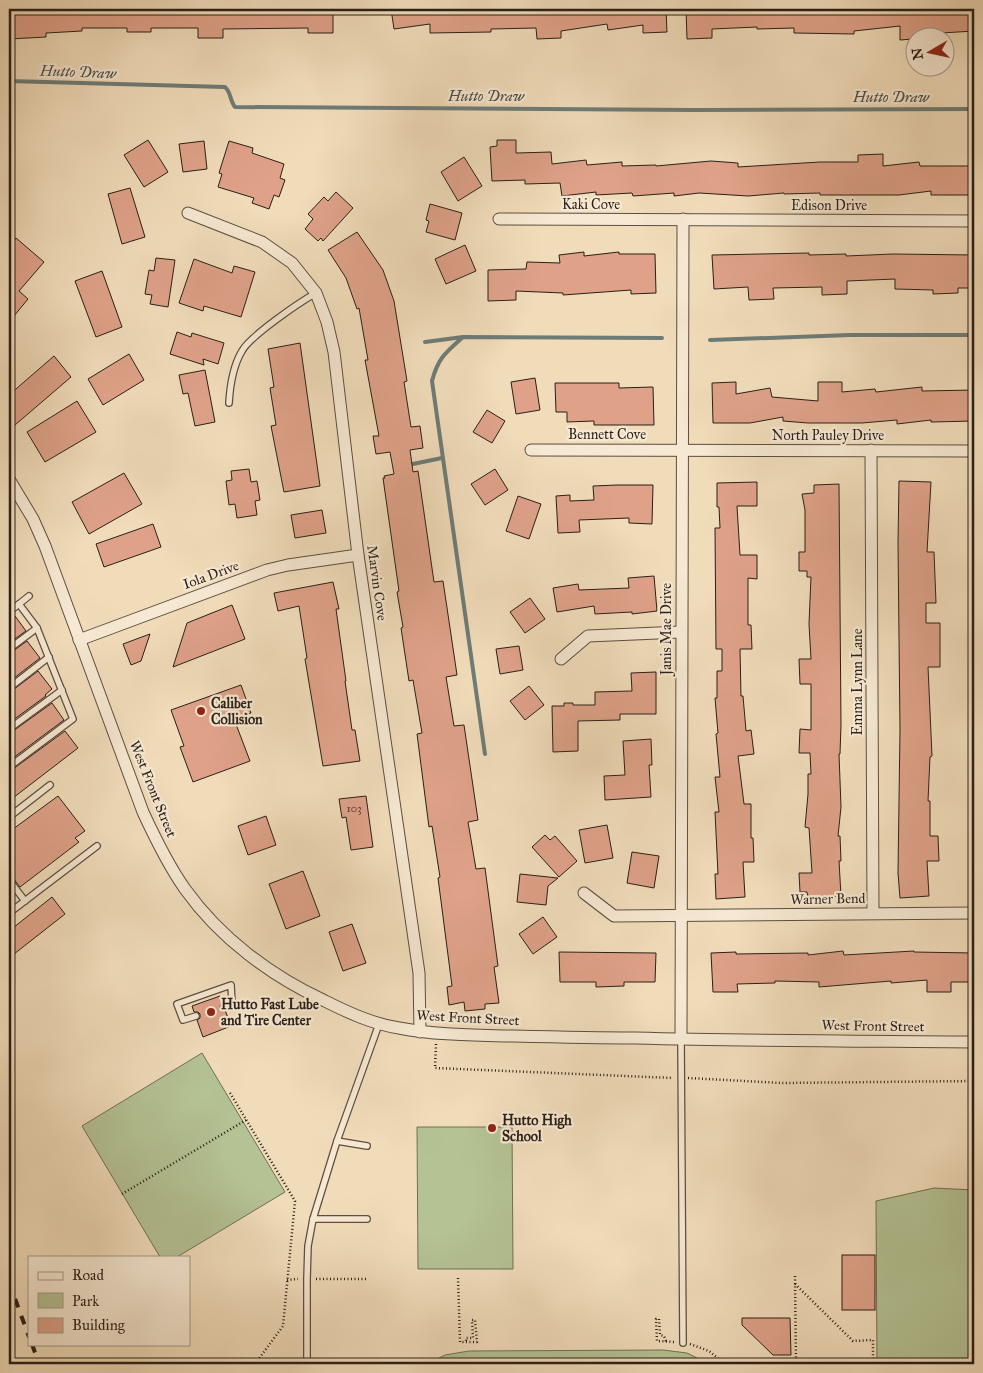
<svg xmlns="http://www.w3.org/2000/svg" width="983" height="1373" viewBox="0 0 983 1373" font-family="'IM FELL Great Primer',serif">
<style>
.green{fill:#b4c294;stroke:#6f7056}
.lines{fill:none;stroke-linecap:round;stroke-linejoin:round}
.stream{stroke:#6e7c77;stroke-width:4}
.building{fill:#dfa289;stroke:#2a1f18}
.lane-casing{stroke:#5c4e40;stroke-width:8}
.street-casing{stroke:#5c4e40;stroke-width:13}
.path{stroke:#2a1f18;stroke-width:2.5;stroke-dasharray:1 2.5;stroke-linecap:butt}
.lane{stroke:#f6e8d2;stroke-width:5.5}
.street{stroke:#f6e8d2;stroke-width:11}
.rail{stroke:#2a1f18;stroke-width:4;stroke-dasharray:9 9;stroke-linecap:butt}
.poi-dot{fill:#8f2418;stroke:#f6e8d2;stroke-width:2}
.labels{text-anchor:middle;dominant-baseline:central;stroke-width:4.5;stroke-linejoin:round;paint-order:stroke}
.number-label{font-size:11px;fill:#574034}
.street-label{font-size:14px;fill:#2a1f18;stroke:#f6e8d2}
.poi-label{font-size:14px;font-weight:bold;fill:#2a1f18;stroke:#f6e8d2;text-anchor:start}
.water-label{font-size:15px;font-style:italic;fill:#4c4e47;stroke:#f6e8d2}
</style>
<rect width="100%" height="100%" fill="#f1dcba"/>
<filter id="stains"><feTurbulence type="fractalNoise" baseFrequency=".004" numOctaves="4"/><feColorMatrix values="0 0 0 0 .2 0 0 0 0 .09 0 0 0 0 .02 0 0 0 .5 -.17"/></filter>
<radialGradient id="worn" r=".72"><stop offset=".6" stop-color="#630" stop-opacity="0"/><stop offset="1" stop-color="#630" stop-opacity=".3"/></radialGradient>
<g class="green">
<polygon points="202,1053 285,1192 177,1257 160,1257 82,1126"/>
<polygon points="417,1127 512,1127 513,1269 418,1269"/>
<polygon points="934,1188 974,1190 974,1364 877,1364 876,1201"/>
<polygon points="663,1350 687,1353 709,1364 427,1364 445,1355 469,1351"/>
</g>
<g class="lines">
<g class="stream">
<path d="M 9,81 L 225,87 C 231,92 230,101 235,107 L 695,110 L 974,109"/>
<path d="M 463,337 C 446,352 438,358 432,381 L 485,754"/>
<polyline points="710,340 850,335 974,335"/>
<polyline points="425,342 463,337 662,338"/>
<polyline points="408,465 442,458"/>
</g>
</g>
<g class="building">
<polygon points="9,9 333,9 333,33 308,33 308,28 223,29 223,38 198,38 198,28 151,28 151,32 127,32 127,28 82,28 82,31 46,33 46,37 9,39"/>
<polygon points="391,9 666,9 667,32 643,33 643,25 608,30 607,24 561,31 561,38 537,39 536,28 491,29 491,32 430,33 430,24 394,29"/>
<polygon points="686,9 974,9 974,31 925,34 926,38 900,40 900,26 854,31 854,34 794,33 794,28 757,29 757,27 712,29 712,38 687,39"/>
<polygon points="148,140 168,172 144,187 124,155"/>
<polygon points="497,140 516,140 516,153 551,152 552,164 586,160 587,165 622,162 622,166 656,165 656,166 711,161 738,163 738,167 820,162 858,162 858,155 883,154 883,166 919,162 920,166 974,166 974,195 931,195 931,191 899,195 820,195 820,193 784,194 784,193 748,196 699,193 674,196 674,193 633,196 632,193 596,195 596,192 562,196 560,183 525,184 525,180 492,181 490,147 497,146"/>
<polygon points="204,141 207,169 183,172 179,144"/>
<polygon points="229,141 253,148 252,153 284,164 280,178 285,180 279,197 274,195 269,209 252,203 254,198 218,187 222,174 219,173"/>
<polygon points="464,157 482,186 458,201 441,172"/>
<polygon points="130,188 145,237 122,244 108,194"/>
<polygon points="336,192 353,208 323,241 321,238 318,241 305,229 313,219 308,214 324,197 328,201"/>
<polygon points="430,204 462,213 455,240 426,232 429,221 426,220"/>
<polygon points="357,232 383,270 394,301 407,381 404,382 411,427 420,426 423,448 410,450 413,472 418,471 434,582 443,581 457,675 446,677 454,726 464,725 478,820 468,822 476,869 485,868 498,966 494,967 499,1003 485,1004 485,1009 465,1011 464,1002 449,1005 447,987 452,986 438,878 440,877 432,826 429,827 417,734 422,733 413,680 409,681 401,628 403,627 397,592 399,591 383,478 385,478 384,476 394,474 390,452 376,454 373,436 379,436 365,360 368,360 359,308 357,309 346,278 328,250"/>
<polygon points="16,238 44,262 19,291 28,299 9,322 9,247"/>
<polygon points="465,245 476,271 446,284 435,259"/>
<polygon points="584,252 584,256 619,252 619,254 655,254 656,293 631,294 631,290 563,295 563,293 516,291 516,300 488,301 488,270 526,269 527,262 560,263 559,255"/>
<polygon points="809,253 809,255 846,254 846,256 893,254 974,255 974,288 958,288 958,293 933,294 933,290 895,289 895,279 847,281 847,294 822,295 822,287 773,288 774,299 749,300 748,287 714,289 712,255"/>
<polygon points="156,258 175,260 168,307 150,304 152,295 145,294 149,270 154,271"/>
<polygon points="194,259 232,273 234,266 255,272 241,317 204,306 203,311 179,303"/>
<polygon points="102,271 122,327 96,337 75,281"/>
<polygon points="177,332 191,337 192,333 224,343 218,364 203,359 204,365 170,354"/>
<polygon points="300,343 320,486 284,492 271,426 276,425 270,388 274,387 268,349"/>
<polygon points="129,354 144,380 103,405 88,379"/>
<polygon points="54,356 71,377 15,425 9,418 9,395"/>
<polygon points="205,370 215,422 195,426 188,393 183,394 179,375"/>
<polygon points="535,378 540,410 516,414 511,382"/>
<polygon points="736,382 736,394 770,388 772,397 818,401 818,382 842,382 842,392 875,389 876,392 922,387 922,391 974,390 974,421 931,422 931,420 897,424 897,420 862,423 808,423 783,421 783,417 750,423 713,423 712,383"/>
<polygon points="555,383 619,383 619,388 653,387 654,425 594,425 594,421 567,422 567,412 556,412"/>
<polygon points="77,401 96,432 45,462 27,432"/>
<polygon points="487,410 505,421 492,443 473,432"/>
<polygon points="249,469 251,482 257,481 260,500 255,501 257,515 237,518 235,504 229,505 226,481 232,480 231,471"/>
<polygon points="495,469 508,490 485,505 471,484"/>
<polygon points="124,473 142,504 89,534 72,502"/>
<polygon points="899,481 931,482 927,552 934,552 936,603 926,603 926,623 940,623 940,667 928,667 932,756 930,757 928,801 930,801 930,836 938,836 939,861 927,861 929,896 900,898 898,873 900,730 898,543"/>
<polygon points="757,482 757,506 737,506 740,555 757,555 757,579 748,578 748,625 751,625 752,649 740,649 741,696 743,696 746,731 751,730 754,754 738,756 744,804 751,804 751,838 753,838 754,862 743,862 745,897 716,899 715,874 718,874 715,812 719,812 715,777 720,777 716,734 718,733 715,698 717,698 717,671 722,671 722,649 716,649 715,528 720,528 719,507 717,507 717,483"/>
<polygon points="839,484 841,725 840,754 839,754 841,807 838,836 840,836 841,861 839,861 841,896 808,898 807,892 800,892 799,873 812,873 809,828 805,827 808,794 808,774 811,774 810,753 799,753 800,729 811,730 811,684 800,684 799,659 811,659 809,624 811,577 807,577 807,571 799,571 799,552 805,552 805,510 802,494 814,493 814,485"/>
<polygon points="617,485 653,485 652,524 629,523 629,518 579,520 580,532 558,533 556,496 570,495 570,501 594,500 593,486"/>
<polygon points="518,496 541,504 529,539 506,531"/>
<polygon points="322,510 326,533 295,538 291,515"/>
<polygon points="153,524 161,547 104,567 96,544"/>
<polygon points="654,576 657,611 632,614 632,612 595,614 594,606 557,612 553,588 578,584 579,590 629,588 628,578"/>
<polygon points="333,582 339,609 336,609 346,681 345,681 352,730 355,730 360,761 323,766 305,659 307,658 299,606 278,611 274,593"/>
<polygon points="530,598 545,619 525,633 510,612"/>
<polygon points="232,605 245,639 173,667 187,623"/>
<polygon points="15,616 26,631 9,643 9,621"/>
<polygon points="150,634 141,661 131,665 123,644"/>
<polygon points="27,641 40,658 9,682 9,654"/>
<polygon points="519,646 523,670 500,674 496,649"/>
<polygon points="38,671 52,689 45,695 46,696 9,723 9,693"/>
<polygon points="656,672 656,714 620,714 620,720 578,721 578,751 553,752 552,706 564,706 564,703 573,703 573,705 595,705 595,692 632,691 631,673"/>
<polygon points="241,685 251,713 234,719 250,761 193,782 180,747 184,746 171,710"/>
<polygon points="529,686 544,705 525,720 510,701"/>
<polygon points="52,703 64,720 9,761 9,734"/>
<polygon points="65,731 78,748 9,801 9,772"/>
<polygon points="651,739 652,765 649,765 651,797 605,800 604,776 625,775 623,741"/>
<polygon points="58,796 85,831 75,838 79,842 20,887 12,877 9,875 9,832"/>
<polygon points="366,796 373,847 351,850 346,817 342,818 339,799"/>
<polygon points="266,816 276,845 248,855 238,826"/>
<polygon points="607,825 613,858 585,863 579,830"/>
<polygon points="545,835 550,840 555,836 577,861 559,877 532,847"/>
<polygon points="632,852 659,856 654,888 627,883"/>
<polygon points="303,871 320,916 286,929 269,884"/>
<polygon points="520,874 558,878 548,886 546,905 517,902"/>
<polygon points="52,897 65,914 9,958 9,931"/>
<polygon points="543,917 557,937 533,954 519,934"/>
<polygon points="352,924 366,963 343,971 329,932"/>
<polygon points="843,951 844,955 914,951 914,952 974,953 974,982 951,982 951,992 927,992 927,980 891,983 891,981 819,987 819,982 775,981 775,983 737,984 738,992 713,992 711,953 736,952 736,954 808,953 808,955"/>
<polygon points="559,952 656,953 655,982 624,982 624,986 596,987 596,982 560,982"/>
<polygon points="220,996 222,1002 220,1007 221,1010 225,1010 231,1026 203,1037 197,1020 200,1018 200,1014 198,1012 194,1012 192,1006"/>
<rect x="842" y="1255" width="33" height="55"/>
<polygon points="742,1318 790,1318 791,1355 773,1355 742,1325"/>
</g>
<g class="lines">
<defs>
<g id="lane">
<path d="M 229,403 C 230,386 233,366 242,351 C 250,336 300,302 316,293"/>
<polyline points="9,612 29,596"/>
<polyline points="9,649 37,628"/>
<polyline points="9,688 49,657"/>
<polyline points="9,729 62,690"/>
<polyline points="9,767 73,719 37,628 19,604"/>
<polyline points="9,817 50,785"/>
<polyline points="9,880 25,901"/>
<polyline points="9,913 97,846"/>
<polyline points="196,1016 183,1020 177,1004 231,985 232,1003 224,1006"/>
<polyline points="681,1039 683,1343"/>
<polyline points="337,1141 367,1146"/>
<polyline points="313,1219 367,1219"/>
<polyline points="307,1364 307,1279 308,1246 313,1219 337,1141 379,1024"/>
</g>
<g id="street">
<polyline points="188,213 262,242 292,263 316,293 327,322 334,352 358,555 419,973 420,1032"/>
<polyline points="499,219 974,221"/>
<polyline points="531,450 974,451"/>
<polyline points="871,450 873,913"/>
<path d="M 9,479 L 33,519 L 45,546 L 143,812 C 155,838 168,865 185,889 C 220,938 271,976 325,1001 C 349,1013 373,1024 399,1028 C 435,1035 473,1035 510,1036 C 552,1037 593,1038 635,1038 C 748,1041 861,1041 974,1042"/>
<polyline points="79,640 267,570 288,565 358,555"/>
<polyline points="561,659 588,636 681,632"/>
<polyline points="584,893 614,916 974,913"/>
<polyline points="681,1039 683,219"/>
</g>
</defs>
<use href="#lane" class="lane-casing"/>
<use href="#street" class="street-casing"/>
<g class="path">
<polyline points="9,461 14,468"/>
<polyline points="436,1044 435,1068 673,1078"/>
<polyline points="688,1078 782,1083 974,1081"/>
<polyline points="230,1093 295,1201 283,1326 255,1364"/>
<polyline points="122,1194 246,1120"/>
<polyline points="795,1276 796,1364"/>
<polyline points="458,1278 460,1342 477,1342 475,1320 472,1320 473,1338 466,1338 466,1342"/>
<polyline points="316,1279 367,1279"/>
<polyline points="287,1280 298,1279"/>
<polyline points="795,1284 853,1341 873,1340 873,1364"/>
<polyline points="666,1341 664,1336 660,1335 659,1319 656,1319 657,1341 675,1342"/>
<polyline points="690,1344 709,1351 725,1364"/>
</g>
<use href="#lane" class="lane"/>
<use href="#street" class="street"/>
<g class="rail">
<polyline points="9,1282 29,1337"/>
<polyline points="32,1344 39,1364"/>
</g>
</g>
<g class="poi-dot">
<circle cx="201" cy="711" r="5"/>
<circle cx="211" cy="1012" r="5"/>
<circle cx="492" cy="1128" r="5"/>
</g>
<g class="labels">
<g class="number-label">
<text x="354" y="808">103</text>
</g>
<g class="street-label">
<text x="591" y="204">Kaki Cove</text>
<text x="829" y="205">Edison Drive</text>
<text x="607" y="434">Bennett Cove</text>
<text x="828" y="435">North Pauley Drive</text>
<text transform="translate(211 575) rotate(-20)">Iola Drive</text>
<text transform="translate(377 583) rotate(82)">Marvin Cove</text>
<text transform="translate(666 629) rotate(-90)">Janis Mae Drive</text>
<text transform="translate(857 682) rotate(-90)">Emma Lynn Lane</text>
<text transform="translate(153 789) rotate(68)">West Front Street</text>
<text transform="translate(828 899) rotate(-1)">Warner Bend</text>
<text transform="translate(468 1018) rotate(3)">West Front Street</text>
<text transform="translate(873 1026) rotate(1)">West Front Street</text>
</g>
<g class="poi-label">
<text x="211" y="703">Caliber<tspan x="211" dy="16">Collision</tspan></text>
<text x="221" y="1004">Hutto Fast Lube<tspan x="221" dy="16">and Tire Center</tspan></text>
<text x="502" y="1120">Hutto High<tspan x="502" dy="16">School</tspan></text>
</g>
<g class="water-label">
<text transform="translate(78 72) rotate(2)">Hutto Draw</text>
<text x="486" y="96">Hutto Draw</text>
<text x="891" y="97">Hutto Draw</text>
</g>
</g>
<rect width="983" height="1373" fill="none" stroke="#f1dcba" stroke-width="30"/>
<rect x="10" y="10" width="963" height="1353" fill="none" stroke="#2a1f18" stroke-width="2.5"/>
<rect x="15" y="15" width="953" height="1343" fill="none" stroke="#2a1f18"/>
<rect x="28" y="1256" width="162" height="90" fill="#f6e8d2" stroke="#a49888"/>
<rect x="38" y="1272" width="25" height="8" fill="#f6e8d2" stroke="#a49888"/>
<text x="72" y="1280" font-size="15" fill="#2a1f18">Road</text>
<rect x="38" y="1293" width="25" height="15" fill="#b4c294" stroke="#a49888"/>
<text x="72" y="1306" font-size="15" fill="#2a1f18">Park</text>
<rect x="38" y="1318" width="25" height="15" fill="#dfa289" stroke="#a49888"/>
<text x="72" y="1330" font-size="15" fill="#2a1f18">Building</text>
<g transform="translate(930 52) rotate(261)"><circle r="24" fill="#f6e8d2" stroke="#a49888"/>
<path d="M0-4L9 19L0 12L-9 19Z" fill="#8f2418"/>
<text y="-8" font-size="14" font-weight="bold" text-anchor="middle" fill="#2a1f18">N</text>
</g>
<rect width="100%" height="100%" filter="url(#stains)"/>
<rect width="100%" height="100%" fill="url(#worn)"/>
</svg>
